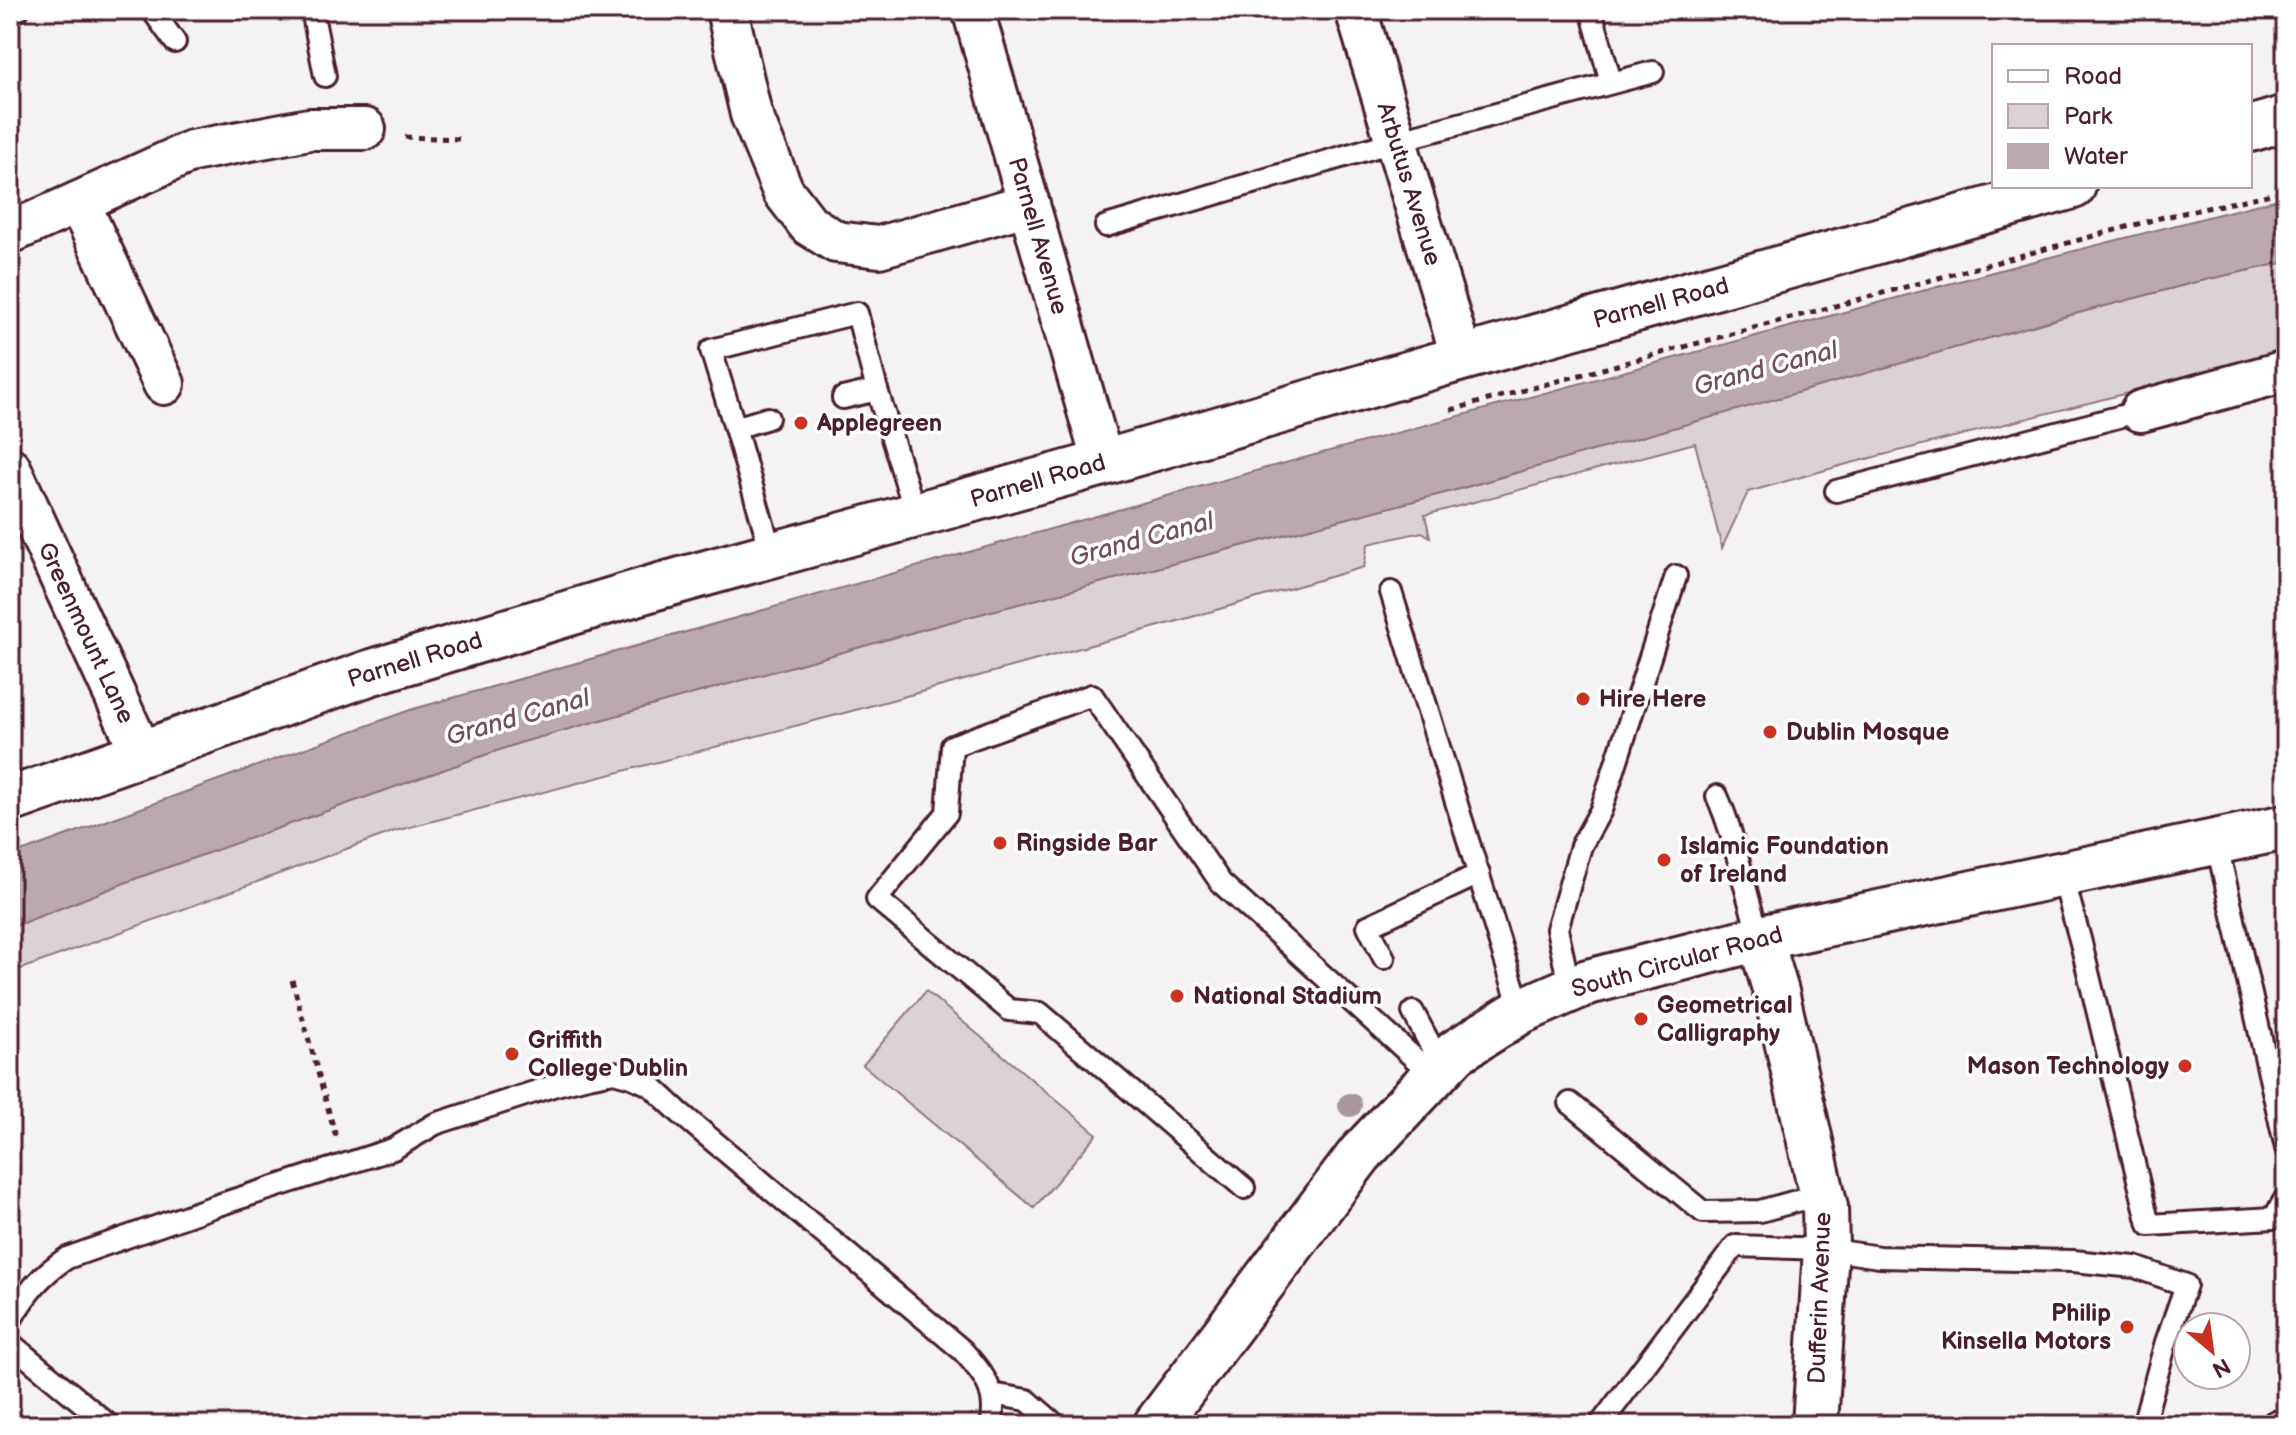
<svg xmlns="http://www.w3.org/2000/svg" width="2296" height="1435" viewBox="0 0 2296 1435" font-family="'Balsamiq Sans',sans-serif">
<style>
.green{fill:#dbd2d5;stroke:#927880;stroke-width:2}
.water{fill:#baa9ae;stroke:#8d727a;stroke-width:2}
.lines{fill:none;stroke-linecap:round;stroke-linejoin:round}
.service-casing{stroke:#4a1f2b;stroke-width:26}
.minor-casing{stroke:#4a1f2b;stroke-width:46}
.tertiary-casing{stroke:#4a1f2b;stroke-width:50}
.secondary-casing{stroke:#4a1f2b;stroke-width:50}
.path{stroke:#4a1f2b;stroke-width:5;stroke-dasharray:6 6;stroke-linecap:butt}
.service{stroke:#fff;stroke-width:20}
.minor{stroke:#fff;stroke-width:40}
.tertiary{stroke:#fff;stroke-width:44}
.secondary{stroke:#fff;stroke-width:44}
.tree{fill:#aa979c}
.poi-dot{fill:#c8321e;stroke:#fff;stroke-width:3}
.labels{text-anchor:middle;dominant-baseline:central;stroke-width:7;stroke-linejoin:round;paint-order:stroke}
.street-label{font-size:24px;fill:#4a1f2b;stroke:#fff}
.poi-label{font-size:24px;font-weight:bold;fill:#4a1f2b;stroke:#fff;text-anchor:start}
.water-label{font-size:26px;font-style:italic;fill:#714f59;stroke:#fff}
</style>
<rect width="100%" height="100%" fill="#f4f2f2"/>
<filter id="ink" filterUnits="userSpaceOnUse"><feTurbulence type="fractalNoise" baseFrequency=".0125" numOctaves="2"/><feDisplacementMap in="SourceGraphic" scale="16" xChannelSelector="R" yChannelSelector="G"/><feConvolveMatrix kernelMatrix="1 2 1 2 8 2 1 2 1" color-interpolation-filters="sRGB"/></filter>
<g filter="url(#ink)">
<g class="green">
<polygon points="2286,262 2286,353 1847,464 1748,492 1722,548 1695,443 1425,515 1430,537 1422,532 1368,544 1364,567 1178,621 848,712 395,831 10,973 10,928 137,878 519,743 942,624 1452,491 2063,317 2196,282"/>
<polygon points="926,991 1097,1134 1034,1208 863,1065"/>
</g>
<polygon class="water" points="2286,197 2286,262 2196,282 2063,317 1452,491 942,624 519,743 137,878 10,928 10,856 410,710 1259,470 2015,266"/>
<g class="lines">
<defs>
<g id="service">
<polyline points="152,10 175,42"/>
<polyline points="312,10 325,76"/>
<polyline points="1591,10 1611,82"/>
<polyline points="10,13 18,10"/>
<polyline points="1106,226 1396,141 1653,72"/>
<polyline points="843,398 877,390 916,515"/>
<polyline points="768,418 735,428 772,555"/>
<polyline points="735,428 711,350 857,313 877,390"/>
<polyline points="1836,491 2141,411"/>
<polyline points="1391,592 1521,1011"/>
<path d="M 1717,796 C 1737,840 1744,892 1760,938"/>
<polyline points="2216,841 2286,1148"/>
<polyline points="2062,874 2081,943 2149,1225 2274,1218 2286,1197"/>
<polyline points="1384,958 1368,926 1479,874"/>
<polyline points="1570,989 1557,929 1581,846 1601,810 1676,576"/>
<polyline points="1413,1012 1442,1067"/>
<polyline points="1570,1103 1703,1212 1760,1211 1822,1194"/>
<polyline points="1244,1188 1040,1013 1009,1010 877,899 947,813 952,746 1092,695 1221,883 1434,1076"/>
<path d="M 10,1321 C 26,1294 40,1275 67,1258 L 215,1206 L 393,1149 L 435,1124 L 556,1085 L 588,1077 L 614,1072 L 632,1077 L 650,1085 L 680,1113 L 962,1350 C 983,1373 999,1392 991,1425"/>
<polyline points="10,1343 109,1425"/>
<polyline points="991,1394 1027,1400 1056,1425"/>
<polyline points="1600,1425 1735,1246 1826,1249 1879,1257 2073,1261 2135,1267 2186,1285 2166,1342 2143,1425"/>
<polyline points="2273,1425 2274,1422"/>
</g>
<g id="minor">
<polyline points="727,10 751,114 783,191 809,225 836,242 879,247 1029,204"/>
<polyline points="973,10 1103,463"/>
<polyline points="1356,10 1462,358"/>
<polyline points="79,203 164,384"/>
<polyline points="10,233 192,151 309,129 365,129"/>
<polyline points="2141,411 2286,371"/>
<polyline points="10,468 142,754"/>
</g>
<polyline id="tertiary" points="1760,938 1776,992 1825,1207 1826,1249 1815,1425"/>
<g id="secondary">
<polyline points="2250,129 2286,118"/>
<polyline points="10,800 369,673 656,587 1103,463 1462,358 2073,186"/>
<polyline points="1156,1425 1360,1154 1456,1052 1521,1011 1588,982 1760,938 2286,827"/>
</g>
</defs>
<use href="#service" class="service-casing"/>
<use href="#minor" class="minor-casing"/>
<use href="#tertiary" class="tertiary-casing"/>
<use href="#secondary" class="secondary-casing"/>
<g class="path">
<polyline points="405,137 460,139"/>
<polyline points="1451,410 2160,218 2286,191"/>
<polyline points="292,980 336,1137"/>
</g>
<use href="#service" class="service"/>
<use href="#minor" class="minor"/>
<use href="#tertiary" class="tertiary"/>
<use href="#secondary" class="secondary"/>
</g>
<circle class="tree" cx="1350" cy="1105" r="12"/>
</g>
<g class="poi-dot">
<circle cx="801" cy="423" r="8"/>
<circle cx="1583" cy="699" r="8"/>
<circle cx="1770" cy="732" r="8"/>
<circle cx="1000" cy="843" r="8"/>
<circle cx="1664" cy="860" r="8"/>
<circle cx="1177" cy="996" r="8"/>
<circle cx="1641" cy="1019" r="8"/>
<circle cx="512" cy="1054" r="8"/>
<circle cx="2185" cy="1066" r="8"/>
<circle cx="2127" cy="1327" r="8"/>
</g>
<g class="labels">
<g class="street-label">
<text transform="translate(1409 184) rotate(73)">Arbutus Avenue</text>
<text transform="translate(1038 236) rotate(74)">Parnell Avenue</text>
<text transform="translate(1661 303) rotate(-15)">Parnell Road</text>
<text transform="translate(1038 481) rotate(-16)">Parnell Road</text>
<text transform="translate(86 633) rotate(65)">Greenmount Lane</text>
<text transform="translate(415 660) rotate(-17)">Parnell Road</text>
<text transform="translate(1677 962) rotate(-15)">South Circular Road</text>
<text transform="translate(1820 1298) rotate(-88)">Dufferin Avenue</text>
</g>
<g class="poi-label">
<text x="817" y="423">Applegreen</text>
<text x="1599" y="699">Hire Here</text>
<text x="1786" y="732">Dublin Mosque</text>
<text x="1016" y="843">Ringside Bar</text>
<text x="1680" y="846">Islamic Foundation<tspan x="1680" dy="28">of Ireland</tspan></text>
<text x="1193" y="996">National Stadium</text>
<text x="1657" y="1005">Geometrical<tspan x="1657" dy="28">Calligraphy</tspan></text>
<text x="528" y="1040">Griffith<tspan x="528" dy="28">College Dublin</tspan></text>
<text x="2169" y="1066" text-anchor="end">Mason Technology</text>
<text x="2111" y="1313" text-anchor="end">Philip<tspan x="2111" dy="28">Kinsella Motors</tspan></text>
</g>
<g class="water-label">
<text transform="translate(1766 369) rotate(-15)">Grand Canal</text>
<text transform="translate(1142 540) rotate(-15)">Grand Canal</text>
<text transform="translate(518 718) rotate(-16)">Grand Canal</text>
</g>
</g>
<rect width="2296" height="1435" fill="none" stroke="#fff" stroke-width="40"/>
<rect x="20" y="20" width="2256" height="1395" fill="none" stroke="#4a1f2b" stroke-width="3" filter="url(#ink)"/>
<rect x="1992" y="44" width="260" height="144" fill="#ffffff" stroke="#b7a5aa" stroke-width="2"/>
<rect x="2008" y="70" width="40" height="12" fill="#ffffff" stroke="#b7a5aa" stroke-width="2"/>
<text x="2064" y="84" font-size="24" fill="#4a1f2b">Road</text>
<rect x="2008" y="104" width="40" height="24" fill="#dbd2d5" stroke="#b7a5aa" stroke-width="2"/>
<text x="2064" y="124" font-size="24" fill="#4a1f2b">Park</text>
<rect x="2008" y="144" width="40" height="24" fill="#baa9ae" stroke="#b7a5aa" stroke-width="2"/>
<text x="2064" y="164" font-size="24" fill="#4a1f2b">Water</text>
<g transform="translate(2212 1351) rotate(151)"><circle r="38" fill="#ffffff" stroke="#b7a5aa" stroke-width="2"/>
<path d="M0-6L14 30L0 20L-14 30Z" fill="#c8321e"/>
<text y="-12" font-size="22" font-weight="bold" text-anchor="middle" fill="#4a1f2b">N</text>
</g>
</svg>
